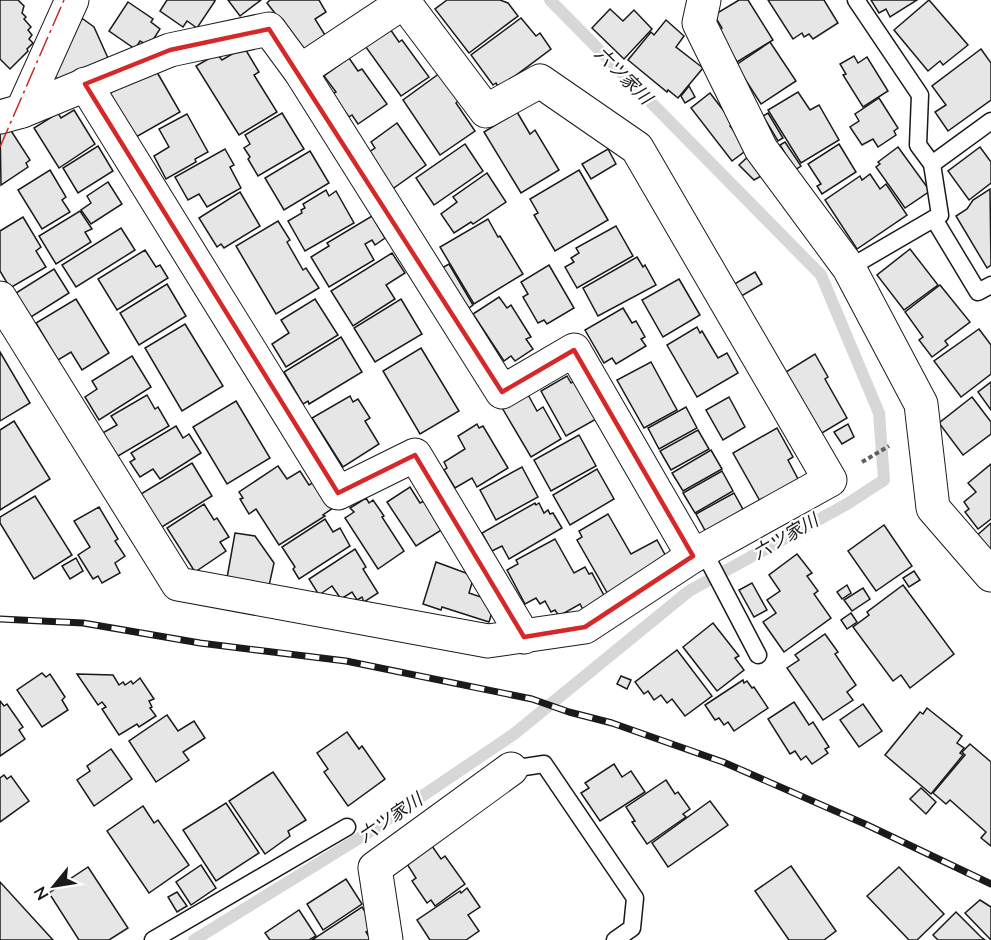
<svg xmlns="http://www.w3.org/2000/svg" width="991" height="940" viewBox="0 0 991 940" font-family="Lato,'Noto Sans JP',sans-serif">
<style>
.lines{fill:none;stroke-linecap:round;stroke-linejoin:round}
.stream{stroke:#d7d7d7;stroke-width:12}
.building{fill:#e6e6e6;stroke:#1a1a1a;stroke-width:1.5}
.lane-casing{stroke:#1a1a1a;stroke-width:19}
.street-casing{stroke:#1a1a1a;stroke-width:35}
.path{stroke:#5f5f5f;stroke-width:4;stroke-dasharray:4.5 3;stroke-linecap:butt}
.lane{stroke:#fff;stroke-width:16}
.street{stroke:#fff;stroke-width:33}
.rail-casing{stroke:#1a1a1a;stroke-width:7}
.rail{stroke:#fff;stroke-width:4.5;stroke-dasharray:14;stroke-linecap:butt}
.power{stroke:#c62828;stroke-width:1.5;stroke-dasharray:21 4.5 3 4.5;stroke-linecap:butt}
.marked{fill:none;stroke:#d62828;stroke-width:4.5;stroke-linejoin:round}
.labels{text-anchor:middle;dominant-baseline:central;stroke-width:4.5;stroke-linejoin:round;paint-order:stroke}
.water-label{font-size:18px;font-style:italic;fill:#1a1a1a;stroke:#fff}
</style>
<rect width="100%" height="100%" fill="#fff"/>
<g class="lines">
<polyline class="stream" points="194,940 366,834 514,734 689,591 847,504 884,480 879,413 821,275 550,0"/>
</g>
<g class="building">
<polygon points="0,0 18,0 24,6 22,13 26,17 24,19 31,27 28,30 32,35 29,39 33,43 27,49 28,51 10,69 0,59"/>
<polygon points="167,0 215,0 215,1 197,28 187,21 183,27 160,11"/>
<polygon points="228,0 261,0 240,16"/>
<polygon points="319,0 326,12 315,19 325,35 303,50 283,20 281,21 267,3 270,0"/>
<polygon points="447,0 500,0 508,3 518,16 469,53 435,9"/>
<polygon points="739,0 748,0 773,40 737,62 718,31 722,28 714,15"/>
<polygon points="768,0 824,0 838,23 813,39 809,34 804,37 802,33 793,39"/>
<polygon points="871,0 917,0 890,17 886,9 879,13"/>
<polygon points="929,0 968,45 943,65 940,61 928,71 894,30"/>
<polygon points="128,2 153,19 151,22 160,29 149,46 140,41 135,49 109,31"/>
<polygon points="610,9 623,21 634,10 652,29 624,59 592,28"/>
<polygon points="521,18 536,36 540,33 551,49 499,88 496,83 493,85 471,55"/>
<polygon points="83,19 94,27 108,58 57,80 51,68 72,23"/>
<polygon points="666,20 684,36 676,47 703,68 678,98 668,90 667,92 628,60 651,32 654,35"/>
<polygon points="388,26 399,42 402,40 429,77 401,96 363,43"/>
<polygon points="770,42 796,81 761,104 736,65"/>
<polygon points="244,47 259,72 254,75 277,112 239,135 196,66 217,54 222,60"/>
<polygon points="981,49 991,63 991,100 948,131 935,112 946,105 932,86"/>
<polygon points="854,56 858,63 867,57 888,91 863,107 843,75 846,74 840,64"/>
<polygon points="349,58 358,71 362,69 387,104 358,124 352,115 349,117 332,94 336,92 324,76"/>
<polygon points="154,67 180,112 136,137 110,93"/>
<polygon points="440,73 459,100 456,103 475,131 440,155 403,100"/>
<polygon points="689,86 695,97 685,103 681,96"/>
<polygon points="798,92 810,110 819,105 839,140 801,163 768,110"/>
<polygon points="710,93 733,123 730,126 748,149 732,161 691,108"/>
<polygon points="879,98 898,128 894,131 896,135 878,147 873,139 862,145 850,127 859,121 855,114"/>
<polygon points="74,110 95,144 59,168 34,128 58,113 61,118"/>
<polygon points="517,112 530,134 535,130 559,170 521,193 484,132"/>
<polygon points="282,113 304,149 258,176 248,159 250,157 244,148 250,144 245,135"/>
<polygon points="768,113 783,138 778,141 763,116"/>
<polygon points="187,114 208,152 195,159 196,162 166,179 154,156 169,147 159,129"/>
<polygon points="6,123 30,160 26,163 28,167 1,185 0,126"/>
<polygon points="397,123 426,165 391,190 366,154 375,148 371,142"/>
<polygon points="785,142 801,166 795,170 780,145"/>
<polygon points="465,144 483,171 434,205 416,178"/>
<polygon points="839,144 856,172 822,194 817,186 821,184 808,164"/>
<polygon points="98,146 113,171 78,193 63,168"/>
<polygon points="898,147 930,191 905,208 876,167 880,164 878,162"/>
<polygon points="980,147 991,162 991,183 969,200 948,171"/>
<polygon points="225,149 234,165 230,167 241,188 207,207 199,194 188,200 175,177"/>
<polygon points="608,149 616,164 591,179 582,164"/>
<polygon points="310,151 329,183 284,210 265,178"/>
<polygon points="752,153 763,175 754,180 739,165"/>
<polygon points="50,170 66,197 62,200 70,212 42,229 18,190"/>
<polygon points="579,170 608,220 555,251 534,215 538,213 530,199"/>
<polygon points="487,173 506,202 473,224 471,222 454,233 441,214 457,202 453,197"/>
<polygon points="870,174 880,189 886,184 907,215 857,249 825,200 860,176 862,180"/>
<polygon points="108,182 122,204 91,224 81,210 91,203 87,196"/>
<polygon points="990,189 991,265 987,268 956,216 967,209 973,200"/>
<polygon points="326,190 329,196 336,191 354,223 305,251 288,221 302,213 301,210 305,208 303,204"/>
<polygon points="240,192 260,226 224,248 221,244 217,247 199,218"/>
<polygon points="80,211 92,229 85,232 91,242 56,264 39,236"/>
<polygon points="372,216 385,238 375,245 372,240 365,244 374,260 329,287 311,257 329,246 327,243"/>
<polygon points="23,217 41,247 36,251 46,267 10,288 0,271 0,231"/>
<polygon points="488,219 498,237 500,236 523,274 474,304 440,247"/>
<polygon points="278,221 290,240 287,242 303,270 306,268 319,288 276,314 236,246"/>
<polygon points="616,226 633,256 577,288 565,267 574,262 571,258 579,253 576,248"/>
<polygon points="121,228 135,250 76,287 62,265"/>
<polygon points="910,249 938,285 904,310 877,275"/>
<polygon points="145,250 156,267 160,265 168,278 117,310 98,279"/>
<polygon points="392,253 405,273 386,285 395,299 353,326 331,291"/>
<polygon points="637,257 643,267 645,265 656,285 598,316 583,288"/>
<polygon points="449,264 473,305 465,311 440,269"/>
<polygon points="549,265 574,308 547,324 544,320 538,323 523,297 528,294 521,282"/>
<polygon points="54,269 69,293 31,317 16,293"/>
<polygon points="755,272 762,284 738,298 731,286"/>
<polygon points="679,279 700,315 663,337 642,300"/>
<polygon points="167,284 186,316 139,345 120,313"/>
<polygon points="940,285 970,322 945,341 948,345 932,357 919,340 923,337 905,312"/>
<polygon points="499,297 507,308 511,305 531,337 526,339 533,349 515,361 511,356 504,361 473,314"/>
<polygon points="76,299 109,353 82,370 71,352 58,360 36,323"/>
<polygon points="315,299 338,335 286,367 272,344 289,333 281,320"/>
<polygon points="401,299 422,334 375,362 354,328"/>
<polygon points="623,308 632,323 636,321 645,337 641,339 646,346 616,364 612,358 604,363 585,330"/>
<polygon points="185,324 223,386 182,411 145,348"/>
<polygon points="697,327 700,333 702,331 718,358 727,353 738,373 697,397 667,345"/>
<polygon points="979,329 991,345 991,374 961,397 934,361"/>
<polygon points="341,337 362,372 309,404 308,401 303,404 284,372"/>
<polygon points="421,348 459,411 420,434 383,371"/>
<polygon points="0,352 30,403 0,421"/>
<polygon points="815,354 828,377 825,379 847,418 817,436 781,375"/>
<polygon points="132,356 151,387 99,420 85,397 97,389 92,381"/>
<polygon points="651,362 677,410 644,428 617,380"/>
<polygon points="567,376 571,383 576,380 598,418 566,436 541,391"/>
<polygon points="991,382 991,410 978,392"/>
<polygon points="526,391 537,411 543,407 561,439 531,457 498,401"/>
<polygon points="147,395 155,409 158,407 169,426 113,459 99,435 117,425 111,416"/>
<polygon points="350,396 353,402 358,399 370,418 365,421 379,444 343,467 312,418"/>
<polygon points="729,397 745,427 723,440 706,410"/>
<polygon points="972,397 991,422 991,434 963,455 939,423"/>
<polygon points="236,401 270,458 227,484 193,427"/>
<polygon points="686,407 697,428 659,449 648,428"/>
<polygon points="14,421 50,479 0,510 0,430"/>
<polygon points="477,424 479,428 483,426 508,468 477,487 472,478 455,488 444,470 447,468 444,462 465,449 458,436"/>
<polygon points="848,424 854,437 842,444 834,432"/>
<polygon points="176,426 183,438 189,434 201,453 160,479 153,469 140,477 130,462 135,459 131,453"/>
<polygon points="777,428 793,457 788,460 798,479 760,501 733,453"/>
<polygon points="698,430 709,449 671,470 660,451"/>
<polygon points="579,435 596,466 551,491 534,460"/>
<polygon points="711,450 722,469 683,491 672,473"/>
<polygon points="192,463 212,496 157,530 136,497"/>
<polygon points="991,464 991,519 978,529 965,512 969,509 964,502 976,492 968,483"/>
<polygon points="278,466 287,479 300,471 309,485 316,481 333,508 323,515 325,516 279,545 256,509 249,514 240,499 243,498 239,492"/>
<polygon points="522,467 538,497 496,520 480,490"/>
<polygon points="597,469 614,499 570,525 553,495"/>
<polygon points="722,471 733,491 695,513 683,493"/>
<polygon points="410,487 420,503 424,501 443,529 416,546 387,502"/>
<polygon points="734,493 745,513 707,534 696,514"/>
<polygon points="35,496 72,555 34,579 0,523 0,517"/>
<polygon points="366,498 369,503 373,500 384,516 382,517 404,551 378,569 345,518 354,512 350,508"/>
<polygon points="535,503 536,505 539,503 544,513 548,510 550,514 553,513 562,528 509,559 502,546 492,551 482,533"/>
<polygon points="204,504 214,520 217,518 229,537 220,542 226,551 195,572 167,528"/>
<polygon points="99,507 118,539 115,541 125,556 115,563 120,573 102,583 98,576 93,579 78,555 90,547 74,521"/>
<polygon points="608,514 631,554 657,540 668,560 609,596 577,540 582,537 579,531"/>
<polygon points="325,519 333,532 340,528 350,546 299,579 293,569 295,567 282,547"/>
<polygon points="991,523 991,554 975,537"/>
<polygon points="884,525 912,566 876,591 848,551"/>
<polygon points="235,533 255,536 274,563 269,586 227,578"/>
<polygon points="555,539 574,573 585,567 589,574 592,573 608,603 586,615 580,604 559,616 555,610 551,612 545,601 540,604 536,598 525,604 507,570 518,564 516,560"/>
<polygon points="355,549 366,567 363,569 378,593 364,602 362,597 357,600 352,592 341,599 332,586 319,595 309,579"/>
<polygon points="797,554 812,573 807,576 818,591 814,594 831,618 784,652 763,622 776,613 767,600 780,591 769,575"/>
<polygon points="76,558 83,571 70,579 62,566"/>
<polygon points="436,562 474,576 469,593 487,599 493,609 489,622 442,607 441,610 423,604"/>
<polygon points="914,571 920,580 909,587 903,578"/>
<polygon points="752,583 767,610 754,617 739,590"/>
<polygon points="847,585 851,593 842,599 837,592"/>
<polygon points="903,585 954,654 910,688 901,675 893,681 853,627 869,615 867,612"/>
<polygon points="863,588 870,599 852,611 844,600"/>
<polygon points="851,613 857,622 847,629 841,620"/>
<polygon points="713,623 739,656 735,658 744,670 717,691 683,647"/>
<polygon points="825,634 838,652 835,654 856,685 847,692 853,700 823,720 787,668 799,660 795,655"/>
<polygon points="677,650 712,696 685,716 672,699 667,703 661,695 654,700 648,691 644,694 635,682"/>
<polygon points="42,673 46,677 50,674 65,697 62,700 68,710 42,727 17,690"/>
<polygon points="77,674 113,675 119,685 123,682 125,685 131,681 133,684 140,678 154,699 149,701 152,707 150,708 156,716 139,727 137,724 119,735 102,709 106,707 102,702 98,705"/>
<polygon points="621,676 631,680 627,689 617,684"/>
<polygon points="743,680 744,683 747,681 752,688 754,687 768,708 734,731 728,722 724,725 719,718 715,720 705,705"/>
<polygon points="0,701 4,706 7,704 23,727 19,730 25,739 0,756"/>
<polygon points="794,702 809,725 813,722 829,747 825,749 828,753 812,764 806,756 801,760 795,751 790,754 768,719"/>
<polygon points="863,704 882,731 859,747 840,720"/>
<polygon points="927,708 962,736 957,743 964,748 960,753 963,755 931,794 885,755 920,712 923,714"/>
<polygon points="167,715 178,731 194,721 205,738 183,752 189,760 156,782 129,741"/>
<polygon points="347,732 359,749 362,746 385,779 348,806 324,772 328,769 317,753"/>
<polygon points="970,744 991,762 991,846 981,838 986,832 950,800 946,804 933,793 965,755 962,752"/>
<polygon points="111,749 132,779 94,806 77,780 90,771 87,766"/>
<polygon points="614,764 622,777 631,771 645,792 600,821 581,793 589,788 585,783"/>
<polygon points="273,772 306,820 288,831 290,836 265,854 229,801"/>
<polygon points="4,775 7,779 11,776 29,801 0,822 0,778"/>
<polygon points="666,780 675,794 678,792 690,809 683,814 686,817 647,844 632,822 635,821 626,807"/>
<polygon points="921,788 936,802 926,814 910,799"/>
<polygon points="710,801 728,825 668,867 652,843"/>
<polygon points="226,803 259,853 216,881 183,830"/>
<polygon points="143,806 154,823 158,820 189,865 149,893 107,831"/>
<polygon points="432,846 441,859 445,856 465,884 435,906 431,900 427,903 412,881 416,878 407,864"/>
<polygon points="201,865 216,888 191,905 176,882"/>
<polygon points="791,866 836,931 824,940 789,940 755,891"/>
<polygon points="88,867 128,928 109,940 79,940 49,893"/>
<polygon points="899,867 944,914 917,940 909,940 867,896"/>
<polygon points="346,879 362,904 323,930 307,904"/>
<polygon points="0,882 53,940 0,940"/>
<polygon points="467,888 480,907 468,915 479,931 466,940 430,940 417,920 460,891 461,893"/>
<polygon points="177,892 187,906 177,912 168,897"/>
<polygon points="980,900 991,907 991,940 965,913"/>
<polygon points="362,907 375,927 366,932 371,940 312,940"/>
<polygon points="299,910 316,936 309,940 270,940 265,933"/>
<polygon points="956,912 981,937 985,940 938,940 933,935"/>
</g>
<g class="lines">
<defs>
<g id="lane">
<polyline points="932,164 991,121"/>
<polyline points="934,219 978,292 991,285"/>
<polyline points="849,268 940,215 932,164 918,145 920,95 856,0"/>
<polyline points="703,550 758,655"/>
<polyline points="511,769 544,764 635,898 632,928 615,940"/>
<polyline points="153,940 347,827"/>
</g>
<g id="street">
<polyline points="704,0 699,23 761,149 849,268 921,404 933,508 991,575"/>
<polyline points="85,84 338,493 415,455 524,637"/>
<polyline points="22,111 72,0"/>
<polyline points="0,117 22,111 170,50 269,29 300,71 502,392 574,350 693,556"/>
<polyline points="0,298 178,584 488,641 585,627 693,556 830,480 637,148 540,81 486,111 404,2 300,71"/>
<polyline points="386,940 375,868 511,769"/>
</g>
</defs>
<use href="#lane" class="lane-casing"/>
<use href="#street" class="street-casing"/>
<polyline class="path" points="862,462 889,446"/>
<use href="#lane" class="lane"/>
<use href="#street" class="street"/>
<defs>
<polyline id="rail" points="0,619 83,623 200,643 346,661 532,699 569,712 612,723 723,762 865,824 991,884"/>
</defs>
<use href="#rail" class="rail-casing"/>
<use href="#rail" class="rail"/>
<polyline class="power" points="0,147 64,0"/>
</g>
<path class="marked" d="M 269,29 L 502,392 L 574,350 L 693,556 L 585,627 L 524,637 L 415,455 L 338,493 L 85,84 L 170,50 Z"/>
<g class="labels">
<g class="water-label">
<text transform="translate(624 75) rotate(45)">六ツ家川</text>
<text transform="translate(785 536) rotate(-30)">六ツ家川</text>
<text transform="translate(390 817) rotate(-34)">六ツ家川</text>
</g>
</g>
<g transform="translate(54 886) rotate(240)" stroke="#ffffff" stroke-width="4.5" paint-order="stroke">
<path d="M0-4.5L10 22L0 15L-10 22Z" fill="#1a1a1a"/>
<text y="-9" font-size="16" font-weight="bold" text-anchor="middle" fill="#1a1a1a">N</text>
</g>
</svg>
